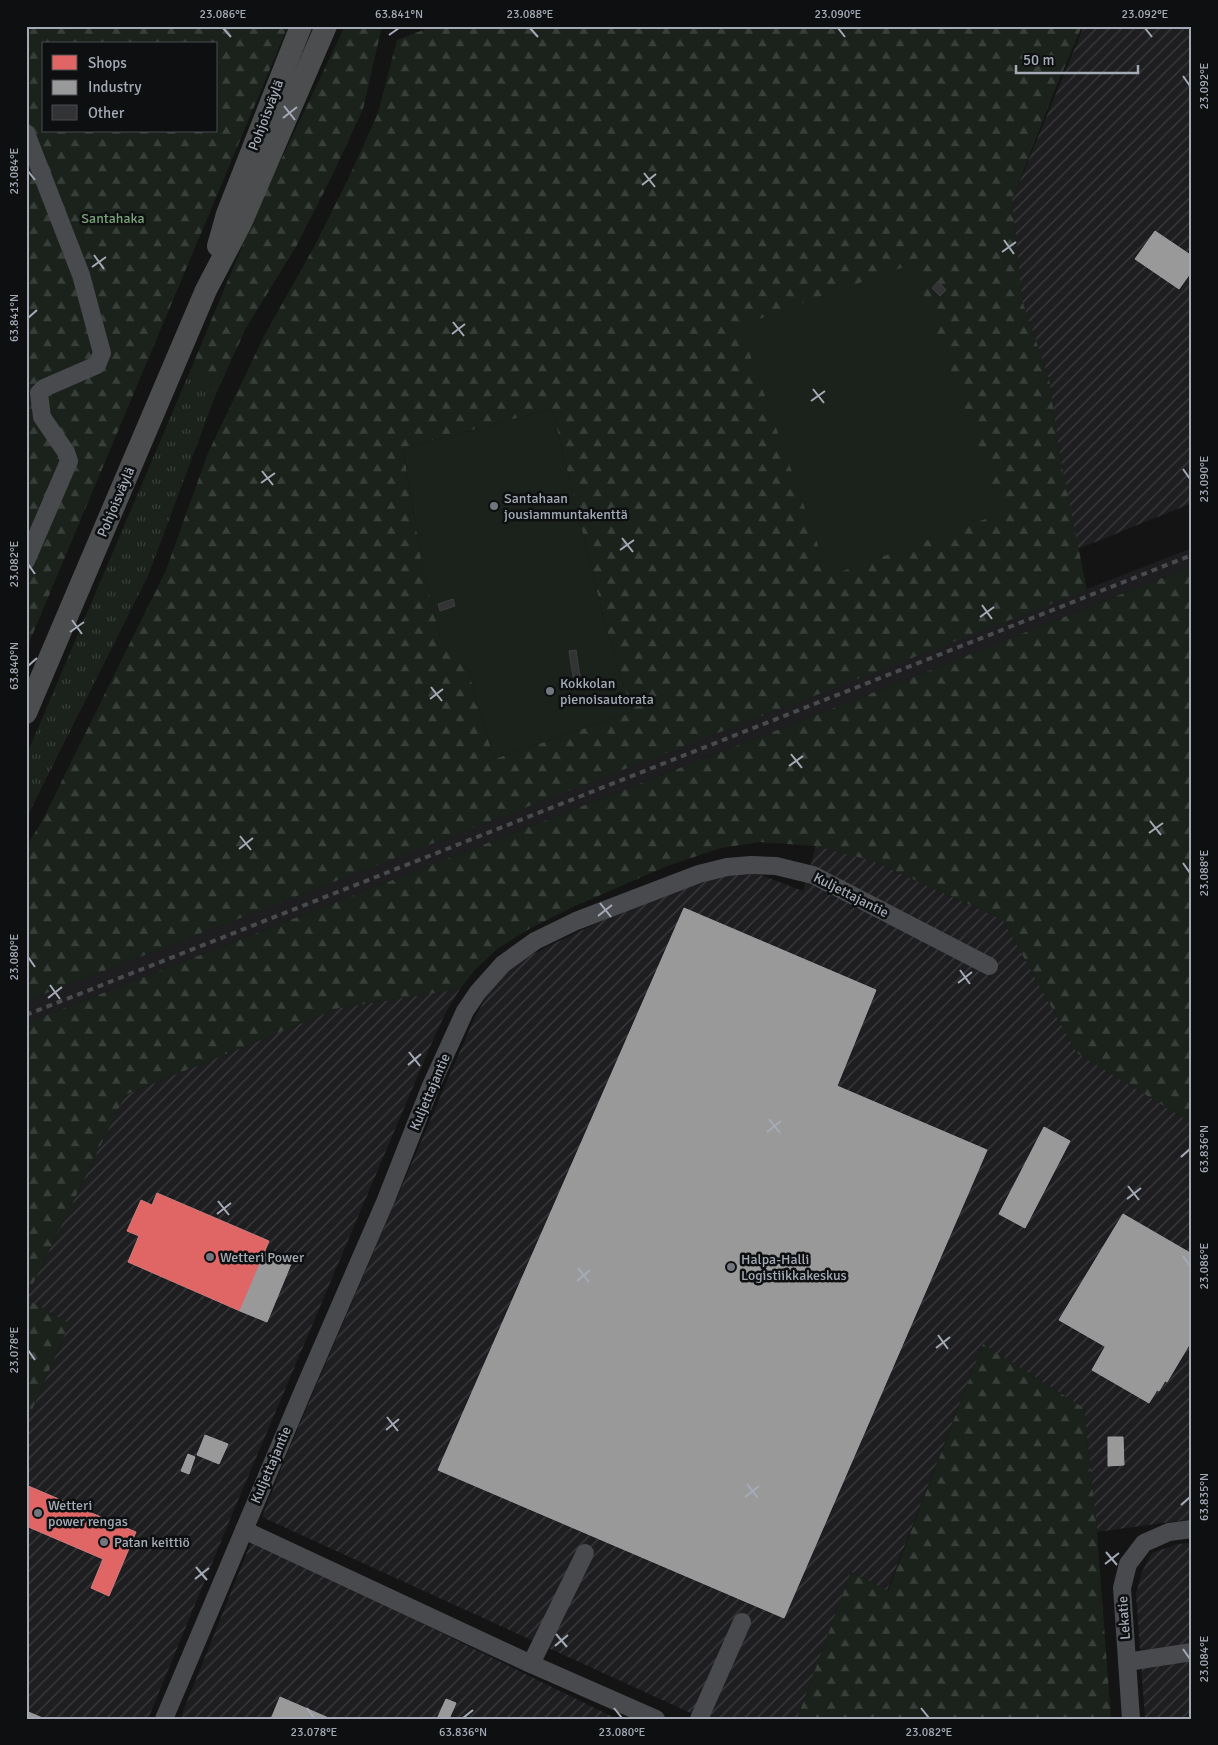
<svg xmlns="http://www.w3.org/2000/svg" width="1218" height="1745" viewBox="0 0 1218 1745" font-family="Signika,sans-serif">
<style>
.built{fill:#1e1e20}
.industrial{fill:url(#industrial-furrows)}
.grass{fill:url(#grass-tufts)}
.forest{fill:url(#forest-firs);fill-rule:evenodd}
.pitch{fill:#1a221b}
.shops{fill:#e06666;stroke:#ce7b7e}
.industry{fill:#999;stroke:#9c9ea2}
.building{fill:#333335;stroke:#3d3e41}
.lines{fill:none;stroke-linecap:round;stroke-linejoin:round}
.minor{stroke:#484a4d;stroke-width:18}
.major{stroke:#4b4d4f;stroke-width:22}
.rail{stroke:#484a4d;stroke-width:4;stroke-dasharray:6 5;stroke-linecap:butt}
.ticks{fill:none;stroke:#a4abb7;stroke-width:2}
.poi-dot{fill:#72767e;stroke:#0e0f10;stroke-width:2}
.labels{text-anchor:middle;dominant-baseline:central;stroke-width:5;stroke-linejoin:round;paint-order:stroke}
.street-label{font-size:14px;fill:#a4abb7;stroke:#0e0f10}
.park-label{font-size:14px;fill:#7aa379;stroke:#0e0f10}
.poi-label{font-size:14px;fill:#a4abb7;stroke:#0e0f10;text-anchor:start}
.neatline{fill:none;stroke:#a4abb7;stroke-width:2}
.ticks-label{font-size:12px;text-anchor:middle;fill:#a4abb7}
</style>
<defs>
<pattern id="industrial-furrows" width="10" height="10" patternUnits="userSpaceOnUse" patternTransform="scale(1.25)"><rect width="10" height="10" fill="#1e1e20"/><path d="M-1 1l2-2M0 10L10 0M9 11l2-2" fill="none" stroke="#3c3c3e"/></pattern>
<pattern id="grass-tufts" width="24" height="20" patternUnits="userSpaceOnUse" patternTransform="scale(1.25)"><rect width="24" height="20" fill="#1a221b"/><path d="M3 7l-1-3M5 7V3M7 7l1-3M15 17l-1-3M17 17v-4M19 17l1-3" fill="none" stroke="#383f3a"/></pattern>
<pattern id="forest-firs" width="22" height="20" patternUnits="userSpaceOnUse" patternTransform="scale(1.25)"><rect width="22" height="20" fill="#1a221b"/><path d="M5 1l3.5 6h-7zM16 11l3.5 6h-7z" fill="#383f3a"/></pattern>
</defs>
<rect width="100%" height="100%" fill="#141414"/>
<polygon class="built" points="1192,548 1192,566 913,677 26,1023 26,1001"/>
<g class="industrial">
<polygon points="1084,26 1192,26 1192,503 1078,549 1060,457 1049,379 1022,300 1012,200"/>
<polygon points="816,846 873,861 1003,920 1077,1053 1192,1123 1192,1519 1097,1532 1084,1408 983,1344 887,1591 851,1572 797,1719 704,1719 262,1517 289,1449 441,1095 475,1017 490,991 507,971 529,956 557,942 621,912 713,879 731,874 761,875 803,891"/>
<polygon points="460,989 446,1012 429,1049 231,1517 148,1719 26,1719 26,1424 69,1324 26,1298 125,1095 339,1008"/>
<polygon points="252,1540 617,1719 180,1719"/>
<polygon points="1192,1543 1192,1719 1145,1719 1136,1594 1142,1572 1152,1553 1178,1544"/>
</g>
<polygon class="grass" points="193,364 216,394 148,576 26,819 26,756"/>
<g class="forest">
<path d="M 26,26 L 288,26 L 26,650 ZM 44,44 L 216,44 L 216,131 L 44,131 Z"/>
<polygon points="345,26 382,26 363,109 334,172 297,245 246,328 216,394 193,364 258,208"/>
<path d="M 434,26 L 1082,26 L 1054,92 L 1012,200 L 1022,300 L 1049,379 L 1060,457 L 1087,590 L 26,1001 L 26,847 L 42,821 L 166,570 L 208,453 L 264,336 L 314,247 L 350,175 L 378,113 L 397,40 ZM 552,409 L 607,632 L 632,712 L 494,759 L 468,670 L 442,644 L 422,564 L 403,448 Z"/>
<polygon points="1192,566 1192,1123 1077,1053 1003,920 873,861 816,846 760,842 721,848 667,866 573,907 529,929 497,949 475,970 460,989 339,1008 125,1095 26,1298 69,1324 26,1424 26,1023 913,677"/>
<polygon points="983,1344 1084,1408 1097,1532 1111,1719 797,1719 851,1572 888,1591"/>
</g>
<g class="pitch">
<polygon points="912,264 1002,513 829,576 740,326"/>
<polygon points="552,409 607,632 632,712 494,759 468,670 442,644 422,564 403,448"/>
</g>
<g class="shops">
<polygon points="157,1193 269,1241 240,1311 128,1262 139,1236 127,1231 141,1200 152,1205"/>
<polygon points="26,1485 136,1532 109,1596 91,1588 103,1559 26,1526"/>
</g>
<g class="industry">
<polygon points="1155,231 1192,256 1192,271 1179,289 1135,259"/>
<polygon points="684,908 876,990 837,1086 987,1150 784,1618 438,1470"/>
<polygon points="1044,1127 1070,1141 1025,1228 999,1214"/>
<polygon points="1123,1214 1192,1254 1192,1340 1167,1382 1059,1320"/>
<polygon points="265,1253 291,1264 267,1322 240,1311"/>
<polygon points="1105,1347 1165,1381 1159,1391 1157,1390 1149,1403 1092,1370"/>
<polygon points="205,1435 228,1444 219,1464 197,1455"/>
<polygon points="1108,1437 1123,1437 1124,1465 1108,1466"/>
<polygon points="188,1454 195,1457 189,1474 181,1471"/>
<polygon points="280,1697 331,1719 271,1719"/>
<polygon points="446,1699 456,1703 449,1719 437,1719"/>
<polygon points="26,1711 45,1719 26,1719"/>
</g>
<g class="building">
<polygon points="938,281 946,290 940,296 932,288"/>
<polygon points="453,599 455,606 440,611 438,604"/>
<polygon points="576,650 580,676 573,677 569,651"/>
</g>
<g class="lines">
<g class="minor">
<polyline points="26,133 81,275 102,353 97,365 44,388 39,393 42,417 66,452 69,461 26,561"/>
<polyline points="244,1530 531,1664 656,1719"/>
<polyline points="1127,1662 1192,1652"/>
<polyline points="531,1664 585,1553"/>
<polyline points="164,1719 303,1391 385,1202 430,1088 465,1011 478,992 503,964 535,941 576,921 699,874 727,867 751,865 776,866 813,875 989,966"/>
<polyline points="699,1719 742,1622"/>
<polyline points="1131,1719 1122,1588 1128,1564 1144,1543 1169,1532 1192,1529"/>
</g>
<g class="major">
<polyline points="218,246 227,214 301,26"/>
<polyline points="26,713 206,290 241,223 326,26"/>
</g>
<polyline class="rail" points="26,1015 1192,555"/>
</g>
<path class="ticks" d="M 223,28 L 231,37M 530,28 L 538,37M 838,28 L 845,37M 1145,28 L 1152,37M 389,35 L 399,28M 1183,76 L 1190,86M 284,106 L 295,120M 283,118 L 297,107M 28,171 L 35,180M 644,173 L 655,187M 642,185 L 656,174M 1004,240 L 1014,254M 1002,252 L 1016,242M 94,255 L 104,269M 92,267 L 106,257M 28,318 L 37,310M 453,322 L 464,336M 452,334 L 465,324M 813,389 L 824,403M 811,401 L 825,391M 1183,469 L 1190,479M 262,471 L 273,485M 261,483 L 275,473M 622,538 L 633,552M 620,550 L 634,540M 28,564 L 35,574M 982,605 L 992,619M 980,617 L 994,607M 72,620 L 82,634M 70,632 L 84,622M 28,666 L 37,658M 431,687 L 442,701M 430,699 L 443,689M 791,754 L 802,768M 789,766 L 803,756M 1150,821 L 1161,835M 1149,833 L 1163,823M 240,836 L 251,850M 239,849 L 253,838M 1183,863 L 1190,873M 600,903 L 611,917M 598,916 L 612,905M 28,957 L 35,967M 960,970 L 970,984M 958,983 L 972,972M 50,985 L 60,999M 48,998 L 62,987M 409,1052 L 420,1066M 408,1065 L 421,1054M 769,1119 L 780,1133M 767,1132 L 781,1121M 1181,1157 L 1190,1149M 1128,1186 L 1139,1200M 1127,1199 L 1141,1188M 218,1201 L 229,1215M 217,1214 L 231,1203M 1183,1256 L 1190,1266M 578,1268 L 589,1282M 577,1281 L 590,1270M 938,1335 L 948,1349M 936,1348 L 950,1337M 28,1350 L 35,1360M 387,1417 L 398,1431M 386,1430 L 399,1419M 747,1484 L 758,1498M 745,1497 L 759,1486M 1181,1505 L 1190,1497M 1106,1552 L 1117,1565M 1105,1564 L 1119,1553M 196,1567 L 207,1580M 195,1579 L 209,1568M 556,1634 L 567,1647M 555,1646 L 568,1635M 1183,1649 L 1190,1659M 307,1708 L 314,1718M 614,1708 L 622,1718M 921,1708 L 929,1718M 463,1718 L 473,1710"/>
<g class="poi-dot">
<circle cx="494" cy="506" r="5"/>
<circle cx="550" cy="691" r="5"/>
<circle cx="210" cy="1257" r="5"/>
<circle cx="731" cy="1267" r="5"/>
<circle cx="38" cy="1513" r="5"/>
<circle cx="104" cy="1542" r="5"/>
</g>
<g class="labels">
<g class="street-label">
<text transform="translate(266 115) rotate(-69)">Pohjoisväylä</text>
<text transform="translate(116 502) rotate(-67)">Pohjoisväylä</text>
<text transform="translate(851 895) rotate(27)">Kuljettajantie</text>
<text transform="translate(430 1092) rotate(-67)">Kuljettajantie</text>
<text transform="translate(271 1465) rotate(-67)">Kuljettajantie</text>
<text transform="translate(1124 1618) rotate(-94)">Lekatie</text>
</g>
<g class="park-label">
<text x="113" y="218">Santahaka</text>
</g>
<g class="poi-label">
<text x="504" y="498">Santahaan<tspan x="504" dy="16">jousiammuntakenttä</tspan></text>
<text x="560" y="683">Kokkolan<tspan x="560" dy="16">pienoisautorata</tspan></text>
<text x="220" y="1257">Wetteri Power</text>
<text x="741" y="1259">Halpa-Halli<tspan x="741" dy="16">Logistiikkakeskus</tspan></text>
<text x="48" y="1505">Wetteri<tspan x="48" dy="16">power rengas</tspan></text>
<text x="114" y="1542">Patan keittiö</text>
</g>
</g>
<rect width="1218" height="1745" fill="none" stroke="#0e0f10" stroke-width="55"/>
<rect x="42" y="42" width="175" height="90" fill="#0e0f10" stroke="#4a4d53"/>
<rect x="52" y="55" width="25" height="15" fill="#e06666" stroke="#4a4d53"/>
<text x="88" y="68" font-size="15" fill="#a4abb7">Shops</text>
<rect x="52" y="80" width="25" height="15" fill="#999999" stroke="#4a4d53"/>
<text x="88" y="92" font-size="15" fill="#a4abb7">Industry</text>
<rect x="52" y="105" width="25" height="15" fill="#333335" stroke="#4a4d53"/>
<text x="88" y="118" font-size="15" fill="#a4abb7">Other</text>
<path d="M1016 65v8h122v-8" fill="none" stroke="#a4abb7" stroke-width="2.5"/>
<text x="1023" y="65" font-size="15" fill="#a4abb7" stroke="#0e0f10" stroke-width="4" paint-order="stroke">50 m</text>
<rect x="28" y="28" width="1162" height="1690" class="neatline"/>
<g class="ticks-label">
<text x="223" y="18">23.086°E</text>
<text x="399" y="18">63.841°N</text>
<text x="530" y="18">23.088°E</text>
<text x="838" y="18">23.090°E</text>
<text x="1145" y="18">23.092°E</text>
<text transform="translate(1204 86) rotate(-90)" y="4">23.092°E</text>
<text transform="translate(14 171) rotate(-90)" y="4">23.084°E</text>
<text transform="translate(14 318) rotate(-90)" y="4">63.841°N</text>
<text transform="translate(1204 479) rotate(-90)" y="4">23.090°E</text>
<text transform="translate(14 564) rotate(-90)" y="4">23.082°E</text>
<text transform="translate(14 666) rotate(-90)" y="4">63.840°N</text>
<text transform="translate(1204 873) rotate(-90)" y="4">23.088°E</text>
<text transform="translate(14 957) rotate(-90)" y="4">23.080°E</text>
<text transform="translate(1204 1149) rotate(-90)" y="4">63.836°N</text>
<text transform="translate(1204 1266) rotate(-90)" y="4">23.086°E</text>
<text transform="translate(14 1350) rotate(-90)" y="4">23.078°E</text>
<text transform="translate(1204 1497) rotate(-90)" y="4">63.835°N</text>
<text transform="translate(1204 1659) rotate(-90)" y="4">23.084°E</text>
<text x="314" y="1736">23.078°E</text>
<text x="463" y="1736">63.836°N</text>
<text x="622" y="1736">23.080°E</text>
<text x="929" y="1736">23.082°E</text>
</g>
</svg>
